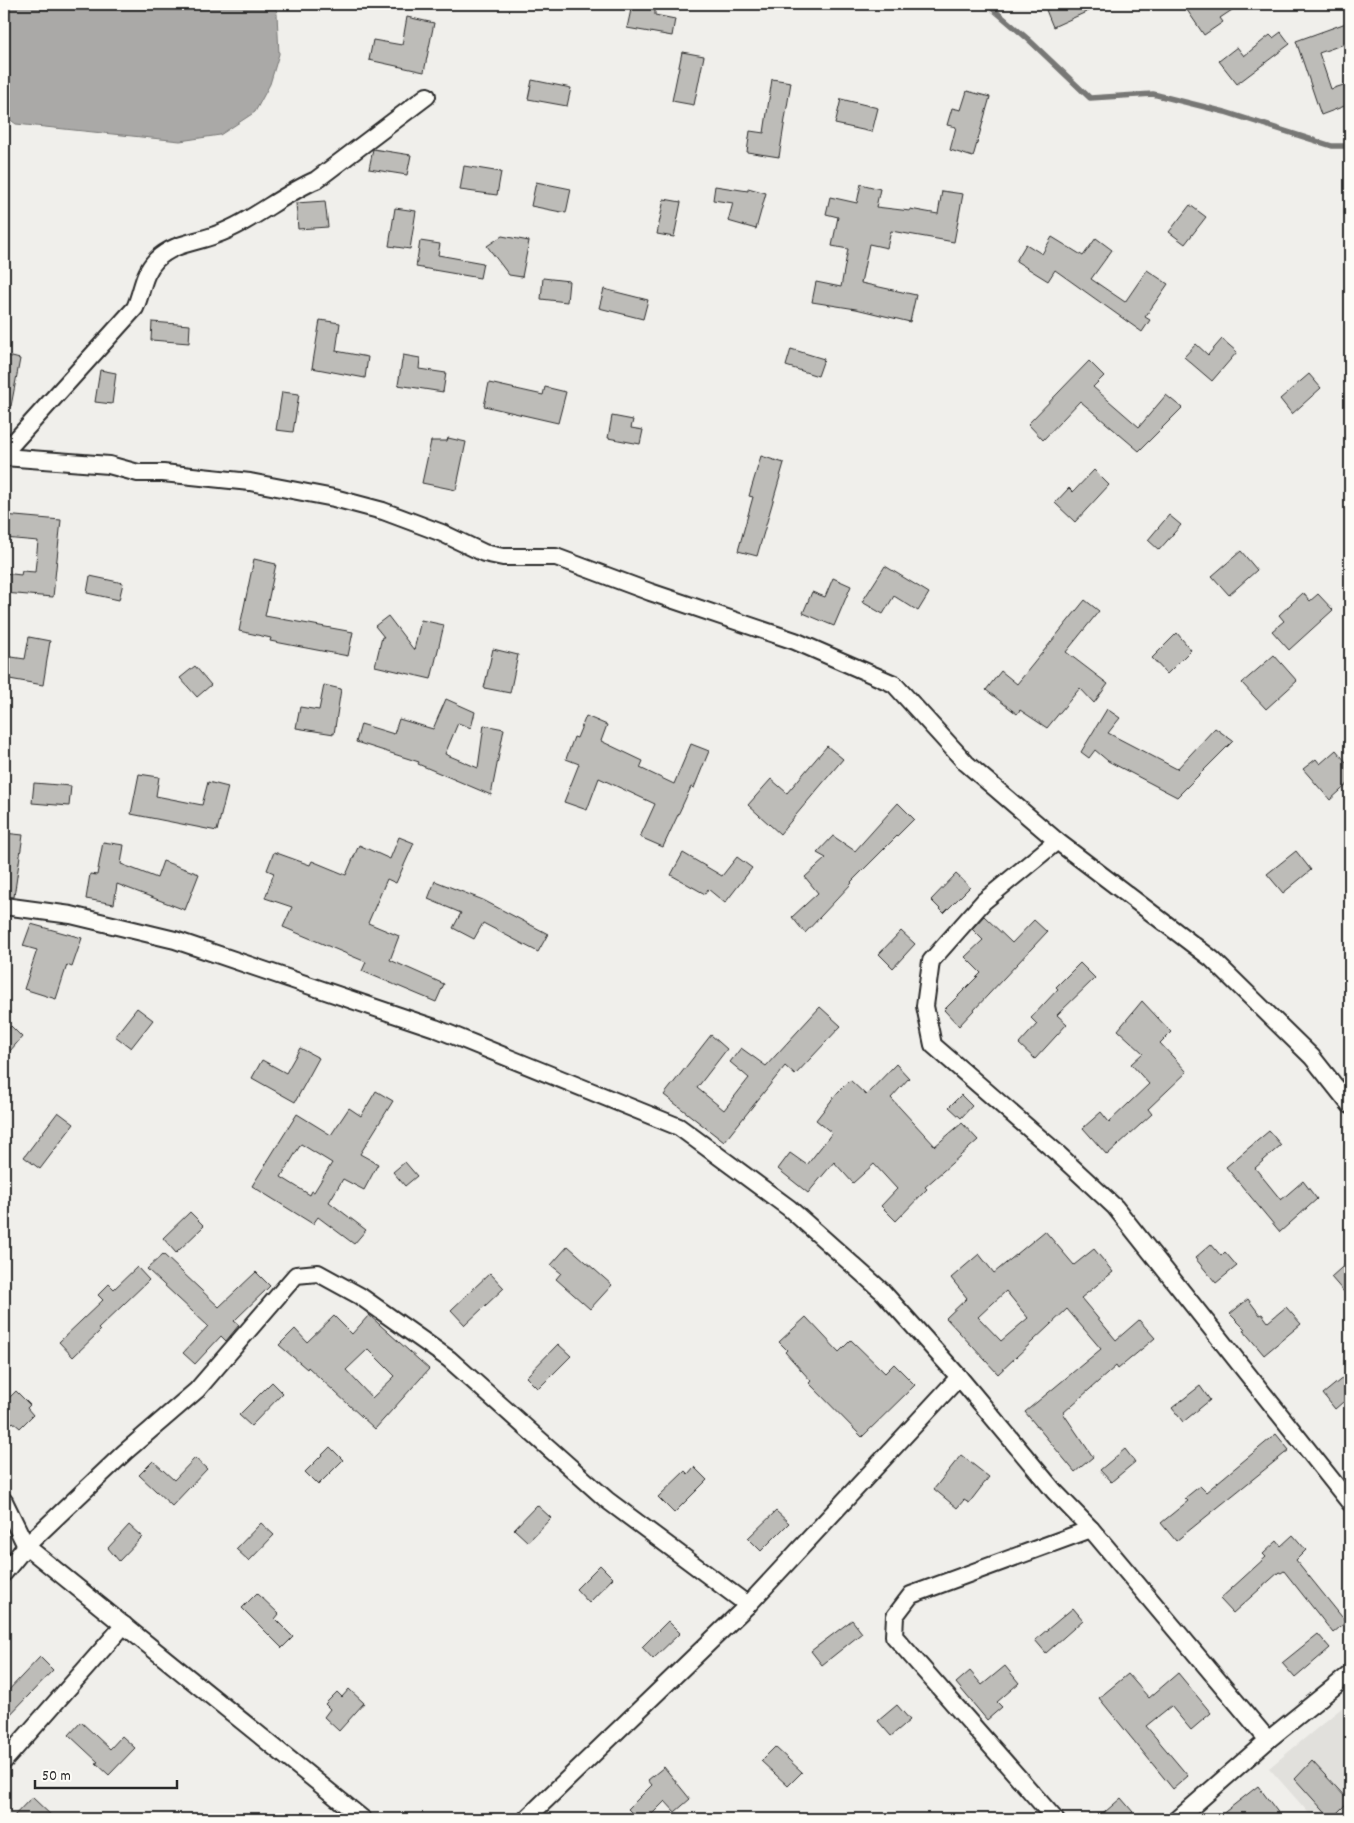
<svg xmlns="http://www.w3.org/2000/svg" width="1354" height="1823" viewBox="0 0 1354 1823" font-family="Dekko,sans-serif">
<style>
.built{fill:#e1e0dc}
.water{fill:#aaa9a7;stroke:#777775}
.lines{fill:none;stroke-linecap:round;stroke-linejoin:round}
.stream{stroke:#777775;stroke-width:5.5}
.building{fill:#bdbcb8;stroke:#2b2b2b;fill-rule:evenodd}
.minor-casing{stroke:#2b2b2b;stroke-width:20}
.minor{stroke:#fdfcf7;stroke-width:16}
</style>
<rect width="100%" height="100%" fill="#f0efeb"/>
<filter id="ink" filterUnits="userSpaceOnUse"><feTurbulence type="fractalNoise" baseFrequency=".02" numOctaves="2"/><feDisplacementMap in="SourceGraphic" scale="10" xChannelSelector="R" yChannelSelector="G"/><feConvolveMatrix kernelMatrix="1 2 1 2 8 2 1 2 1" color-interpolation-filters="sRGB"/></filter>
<g filter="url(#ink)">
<polygon class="built" points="1350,1701 1350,1819 1314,1819 1269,1768"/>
<polygon class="water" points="4,4 275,4 277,14 279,54 270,84 255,112 220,135 180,141 16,124 4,115"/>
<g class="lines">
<polyline class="stream" points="987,4 1028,39 1090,98 1153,94 1225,112 1332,146 1350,146"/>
</g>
<g class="building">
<polygon points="1060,4 1104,4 1053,27 1046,10"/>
<polygon points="1197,4 1241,4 1220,18 1223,22 1204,35 1187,10"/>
<polygon points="632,5 655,9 655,15 675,19 672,36 627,28"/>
<polygon points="407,17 434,23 424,72 369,60 373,40 402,45"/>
<polygon points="1346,23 1350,42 1319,53 1331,89 1350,83 1350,104 1321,115 1296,41"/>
<polygon points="1281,32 1290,44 1237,84 1219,61 1237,47 1244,56 1270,35 1273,38"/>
<polygon points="682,52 704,56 694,105 672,101"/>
<polygon points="772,79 791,82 779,157 747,152 750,131 764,133"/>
<polygon points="532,80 571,88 567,106 528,99"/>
<polygon points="967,91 990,97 973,157 950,150 956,127 947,125 952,108 961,110"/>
<polygon points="841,99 878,108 872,132 835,124"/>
<polygon points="373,149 411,155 407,175 369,169"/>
<polygon points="464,166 501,172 497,195 460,190"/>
<polygon points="536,182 571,189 566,213 531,206"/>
<polygon points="861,184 880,189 876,207 910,211 910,209 938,214 942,191 963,194 954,242 891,231 887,248 869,244 861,283 916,295 910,322 856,309 812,302 816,282 841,287 848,249 832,246 838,217 826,214 830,197 857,203"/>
<polygon points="715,186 748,191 748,188 766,193 756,229 728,221 733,203 713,200"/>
<polygon points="664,199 681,202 674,237 657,234"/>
<polygon points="325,201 328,227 298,229 296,203"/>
<polygon points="1190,205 1206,217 1185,244 1169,232"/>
<polygon points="395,208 416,211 410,249 389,246"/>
<polygon points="502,236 529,241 522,277 509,275 487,246"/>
<polygon points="1052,237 1083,256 1096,238 1112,250 1091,279 1125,302 1147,270 1168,284 1145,317 1150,320 1142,332 1055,270 1048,281 1016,261 1026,244 1042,254"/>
<polygon points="420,241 440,244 438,255 483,263 480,278 416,267"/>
<polygon points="543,278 569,281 567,302 541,299"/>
<polygon points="604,289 648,300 643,319 599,308"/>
<polygon points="320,320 340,323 336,351 368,357 365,378 312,368"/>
<polygon points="152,322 190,325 189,343 151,340"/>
<polygon points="1222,339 1237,352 1212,381 1184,357 1196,344 1208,355"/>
<polygon points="791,349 824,359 818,376 786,366"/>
<polygon points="4,355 20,359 11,406 4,406"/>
<polygon points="403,355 420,358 419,369 446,373 443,392 398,385"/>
<polygon points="1089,361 1104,376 1093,387 1139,427 1166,395 1182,408 1139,451 1080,401 1043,440 1028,424"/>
<polygon points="100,370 116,373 112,404 95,402"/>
<polygon points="1309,374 1321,388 1292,414 1280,399"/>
<polygon points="489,383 543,395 545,387 566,392 558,423 484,406"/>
<polygon points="282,392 299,394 293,432 276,430"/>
<polygon points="612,416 633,420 631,428 643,430 640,444 608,438"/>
<polygon points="448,438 466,442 456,490 422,483 431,441 447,441"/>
<polygon points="761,456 784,463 757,556 738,551 753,497 749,496"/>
<polygon points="1094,470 1109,485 1075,522 1055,503 1069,488 1073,492"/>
<polygon points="4,515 61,520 53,597 4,593 4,573 21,575 22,571 35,572 38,541 4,538"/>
<polygon points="1169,515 1181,525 1159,550 1148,540"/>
<polygon points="1241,551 1257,570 1229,595 1212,576"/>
<polygon points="254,559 276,564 265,616 353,632 348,656 270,641 271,638 239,631"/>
<polygon points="885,566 929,593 918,611 894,596 883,614 862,602"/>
<polygon points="90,576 123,583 119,600 87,593"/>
<polygon points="833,578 851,586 834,626 803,613 812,592 825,597"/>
<polygon points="1303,593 1310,601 1318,594 1333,610 1289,650 1272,631 1284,621 1279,615"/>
<polygon points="1085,600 1099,611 1066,652 1108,684 1094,703 1080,688 1047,728 1020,710 1017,714 986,690 1001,671 1017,684"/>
<polygon points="388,616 414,650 421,620 444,625 431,679 375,666 382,637 384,637 375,626"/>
<polygon points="1177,633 1191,650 1167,674 1152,658"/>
<polygon points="29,637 50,641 43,685 4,678 5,656 25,659"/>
<polygon points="493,649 518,655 510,693 484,688"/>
<polygon points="1274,655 1297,681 1266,709 1242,683"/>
<polygon points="195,666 211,685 197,697 180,678"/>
<polygon points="324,685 341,689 334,734 296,728 300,707 319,710"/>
<polygon points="446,699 475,712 471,728 458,723 445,754 478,768 484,725 504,729 491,795 418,764 419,762 356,742 361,724 394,734 399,719 433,729"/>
<polygon points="1107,709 1120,718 1108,733 1177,769 1215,728 1233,741 1177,797 1108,761 1095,750 1089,758 1081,752"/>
<polygon points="586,716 607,725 601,741 643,761 640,768 674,784 691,744 709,751 694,788 691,787 663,847 640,837 655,804 599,778 587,810 564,802 579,764 566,759 574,737 577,738"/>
<polygon points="827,746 843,759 780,834 748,805 771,779 787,793"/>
<polygon points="1336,750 1350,767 1350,782 1330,800 1303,769 1316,759 1320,764"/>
<polygon points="139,774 159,777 156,796 202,805 208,782 228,787 217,831 131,814"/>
<polygon points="34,783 71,786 69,806 32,803"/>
<polygon points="898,803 914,819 851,882 852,883 805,933 792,917 818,893 805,877 826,858 817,853 833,836 855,851"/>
<polygon points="4,833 23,835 14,897 4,896"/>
<polygon points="399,837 414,843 396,883 387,879 368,923 399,936 390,960 444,984 436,1002 362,971 366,962 283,927 292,907 265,898 274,873 267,870 274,852 310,865 312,861 346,875 359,845 390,859"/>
<polygon points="103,842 124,845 121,864 157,878 163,861 199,874 185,910 117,884 114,904 86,899 90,874 97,875"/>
<polygon points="1296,851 1311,870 1283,893 1267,874"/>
<polygon points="683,853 722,876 737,857 752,868 725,903 708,889 705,894 671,875"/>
<polygon points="956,874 970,887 944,913 931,900"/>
<polygon points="435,881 483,900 548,934 538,952 483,923 474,939 453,928 461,913 428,899"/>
<polygon points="984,916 1012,943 1034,920 1047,932 959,1026 944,1010 981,973 965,957 983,940 972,929"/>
<polygon points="31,924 82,938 72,967 67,965 56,999 24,989 37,950 23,946"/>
<polygon points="901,931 915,944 893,968 879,954"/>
<polygon points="1080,963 1095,978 1057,1015 1067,1024 1035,1059 1019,1044 1037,1024 1031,1018 1058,989 1056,987"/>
<polygon points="1142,1001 1171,1032 1160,1043 1187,1072 1148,1109 1152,1114 1107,1155 1083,1128 1101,1112 1109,1122 1149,1084 1131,1064 1143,1053 1118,1030"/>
<polygon points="820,1007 841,1026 795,1075 785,1066 724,1142 664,1095 711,1035 727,1049 697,1088 724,1110 749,1078 730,1062 741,1048 766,1066"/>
<polygon points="137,1008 153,1020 131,1048 115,1036"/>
<polygon points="11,1026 22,1037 4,1058 4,1034"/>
<polygon points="300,1048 319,1058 295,1102 252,1078 262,1060 286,1073"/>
<polygon points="896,1064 909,1078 891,1098 935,1146 962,1123 978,1140 925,1187 927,1189 896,1221 881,1206 897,1189 874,1164 853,1183 834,1162 808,1193 778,1169 790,1153 807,1165 832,1133 816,1120 838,1092 850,1080 866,1095"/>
<path d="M 376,1091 L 393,1101 L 360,1154 L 378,1164 L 364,1190 L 343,1179 L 329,1202 L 366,1230 L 354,1244 L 318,1217 L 313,1224 L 252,1186 L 297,1114 L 331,1135 L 349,1108 L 361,1116 ZM 301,1144 L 332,1163 L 314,1192 L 312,1191 L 310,1195 L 281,1177 Z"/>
<polygon points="961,1095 972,1106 961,1118 949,1107"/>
<polygon points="58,1112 74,1124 40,1169 24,1157"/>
<polygon points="1269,1131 1281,1145 1255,1168 1281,1200 1303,1181 1317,1199 1280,1232 1226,1167"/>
<polygon points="405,1162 417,1176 405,1186 393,1172"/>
<polygon points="190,1212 204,1226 176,1253 163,1238"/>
<path d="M 1045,1231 L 1074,1265 L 1094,1249 L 1113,1272 L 1081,1298 L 1116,1340 L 1139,1320 L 1155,1338 L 1118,1369 L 1116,1366 L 1063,1413 L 1093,1457 L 1075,1472 L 1025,1412 L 1101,1349 L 1067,1309 L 998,1374 L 946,1318 L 967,1298 L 951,1278 L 979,1254 L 994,1273 ZM 1006,1291 L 1028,1318 L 1001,1341 L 978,1317 Z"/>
<polygon points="1211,1244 1221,1256 1225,1252 1237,1266 1216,1283 1195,1258"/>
<polygon points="568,1246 612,1285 590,1309 556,1279 561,1273 551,1265"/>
<polygon points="163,1254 219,1307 256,1272 270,1286 234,1321 239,1325 226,1341 221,1336 195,1364 183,1353 208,1326 147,1269"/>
<polygon points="1350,1260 1350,1299 1331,1277"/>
<polygon points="137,1267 149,1280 98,1329 100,1331 73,1357 59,1342 103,1300 98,1295 109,1284 114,1289"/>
<polygon points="490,1273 504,1288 465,1325 451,1310"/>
<polygon points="1248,1299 1260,1315 1262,1314 1268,1322 1286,1307 1301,1324 1264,1355 1243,1330 1245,1329 1230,1314"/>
<path d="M 369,1315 L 429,1369 L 375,1429 L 308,1367 L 307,1369 L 279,1345 L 295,1329 L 307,1342 L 334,1316 L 352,1334 ZM 368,1349 L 395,1376 L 372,1398 L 346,1370 Z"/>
<polygon points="806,1317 839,1352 851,1340 885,1373 894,1364 915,1385 862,1437 809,1383 811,1381 785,1352 787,1350 779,1342"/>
<polygon points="558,1344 571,1356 538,1389 526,1377"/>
<polygon points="1350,1372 1350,1396 1335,1409 1323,1394"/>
<polygon points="272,1382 283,1393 251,1426 239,1415"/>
<polygon points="1200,1386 1210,1400 1183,1422 1172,1408"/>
<polygon points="16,1391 30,1405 27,1408 33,1415 20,1428 13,1422 4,1431 4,1403"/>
<polygon points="1276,1434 1289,1450 1176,1541 1161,1523 1188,1501 1185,1498 1200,1486 1206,1492"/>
<polygon points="330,1447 343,1460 318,1485 305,1472"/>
<polygon points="1125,1449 1135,1462 1111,1482 1100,1470"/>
<polygon points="961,1455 989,1477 969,1503 964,1500 957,1508 934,1489"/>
<polygon points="195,1458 207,1469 172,1506 139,1475 153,1461 174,1480"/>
<polygon points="694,1467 707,1480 674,1513 658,1497 685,1471 688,1474"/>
<polygon points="537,1505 551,1518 528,1542 514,1529"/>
<polygon points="776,1511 789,1523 761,1551 748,1538"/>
<polygon points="261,1523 274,1535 249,1561 236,1549"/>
<polygon points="129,1525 142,1537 119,1561 108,1548"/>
<polygon points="1293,1535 1306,1550 1296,1560 1346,1622 1333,1633 1284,1571 1281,1573 1279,1572 1233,1613 1220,1599 1266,1557 1263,1554 1277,1541 1281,1546"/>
<polygon points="600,1565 613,1578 589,1603 576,1589"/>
<polygon points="257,1593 279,1614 275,1619 293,1637 282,1648 242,1608"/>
<polygon points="1073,1608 1083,1620 1046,1653 1035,1640"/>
<polygon points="852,1620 862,1633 822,1665 811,1651"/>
<polygon points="668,1621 680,1633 653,1659 642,1647"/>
<polygon points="1318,1634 1330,1648 1295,1678 1282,1663"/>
<polygon points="40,1657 53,1670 4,1721 4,1695"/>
<polygon points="1005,1666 1019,1683 997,1702 1002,1707 987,1720 956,1683 970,1671 982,1685"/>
<polygon points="1178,1673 1211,1713 1191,1730 1171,1706 1146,1726 1188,1776 1173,1789 1099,1698 1128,1674 1149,1698"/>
<polygon points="349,1689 364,1703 339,1731 324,1717 330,1709 325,1704 337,1692 342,1697"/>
<polygon points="897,1705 910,1720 891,1736 878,1721"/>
<polygon points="81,1722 110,1749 122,1736 135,1748 109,1775 96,1763 98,1762 69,1735"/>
<polygon points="775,1747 802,1772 788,1786 761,1761"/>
<polygon points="1312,1761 1349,1801 1331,1819 1295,1779"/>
<polygon points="664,1767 690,1799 675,1812 665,1801 647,1819 638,1819 628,1809 652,1785 648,1780"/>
<polygon points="1258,1786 1283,1819 1216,1819"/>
<polygon points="32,1797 55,1819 11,1819"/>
<polygon points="1121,1798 1133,1812 1124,1819 1097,1819"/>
</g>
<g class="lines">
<defs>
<g id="minor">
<path d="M 4,453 L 135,308 C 143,290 142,275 156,260 C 173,243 195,243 215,235 C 250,223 281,195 316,180 L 427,96"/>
<polyline points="4,457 109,465 138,473 163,473 250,482 334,498 383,511 442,533 484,553 503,557 556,557 650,592 795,641 894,684 966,763 1057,841 1212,959 1312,1057 1350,1105"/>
<polyline points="1057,841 984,901 931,961 925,1006 933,1045 1056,1152 1115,1207 1350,1503"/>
<polyline points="4,906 71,915 175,940 435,1028 679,1127 789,1208 882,1291 959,1377 1054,1491 1091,1529 1268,1740"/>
<polyline points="4,1501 26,1546 363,1819"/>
<polyline points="4,1573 26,1546 125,1452 197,1390 296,1275 318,1273 360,1296 449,1359 607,1500 748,1605"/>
<polyline points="4,1761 124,1625"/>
<polyline points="526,1819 748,1605 959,1377"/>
<polyline points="1055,1819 894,1636 895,1616 911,1595 1091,1529"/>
<polyline points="1178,1819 1268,1740 1350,1674"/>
</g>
</defs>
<use href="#minor" class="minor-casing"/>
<use href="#minor" class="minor"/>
</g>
</g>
<rect width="1354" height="1823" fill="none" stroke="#fdfcf7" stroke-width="20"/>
<rect x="10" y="10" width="1334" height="1803" fill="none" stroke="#2b2b2b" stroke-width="2" filter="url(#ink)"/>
<path d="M35 1780v8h142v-8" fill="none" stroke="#2b2b2b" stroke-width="2.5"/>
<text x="42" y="1780" font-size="15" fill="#2b2b2b" stroke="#fdfcf7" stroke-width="4" paint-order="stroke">50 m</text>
</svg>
